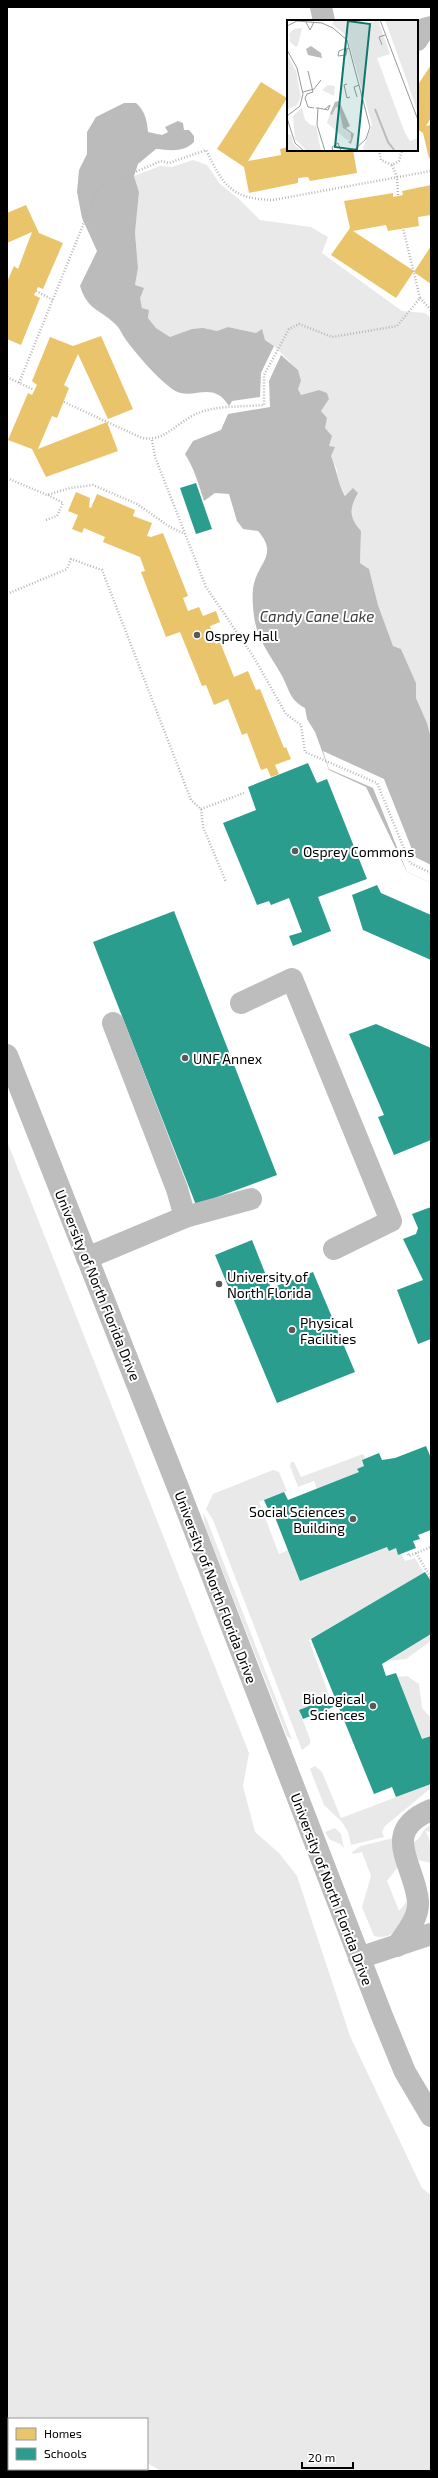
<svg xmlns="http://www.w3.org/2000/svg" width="438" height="2478" viewBox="0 0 438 2478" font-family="'Exo 2',sans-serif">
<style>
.green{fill:#e9e9e9}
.water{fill:#bbb}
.pier{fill:#fff}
.homes{fill:#e9c46a}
.schools{fill:#2a9d8f}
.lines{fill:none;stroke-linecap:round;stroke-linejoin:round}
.path{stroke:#b8b8b8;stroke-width:2.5;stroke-dasharray:1 2;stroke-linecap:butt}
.minor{stroke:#bdbdbd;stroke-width:22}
.poi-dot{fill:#595959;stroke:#fff;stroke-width:1.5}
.labels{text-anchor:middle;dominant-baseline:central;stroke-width:4;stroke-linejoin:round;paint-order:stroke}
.poi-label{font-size:14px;fill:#000;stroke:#fff;text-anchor:start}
.street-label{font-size:14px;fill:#000;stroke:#fff}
.water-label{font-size:15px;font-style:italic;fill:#3f3f3f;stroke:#fff}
.inset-river{fill:none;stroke:#bbb;stroke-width:2}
.inset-road{fill:none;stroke:#999;stroke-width:1}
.view{fill:#0f766e;fill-opacity:0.15;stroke:#0f766e;stroke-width:2}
.inset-edge{fill:none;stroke:#000;stroke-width:2}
</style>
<rect width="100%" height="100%" fill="#fff"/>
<g class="green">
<path d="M 193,160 L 207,165 L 220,184 L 240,200 L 260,220 L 311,227 L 328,237 L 322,253 L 402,311 L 425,313 L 431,318 L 431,738 L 427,723 L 416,698 L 416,683 L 401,649 L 393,646 L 378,605 L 369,569 L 360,563 L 361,531 C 349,517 349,509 358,493 L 346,496 L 336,479 L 337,470 L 331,456 L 321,411 L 329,399 L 319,390 L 301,395 L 298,389 L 301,381 L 291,363 L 274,346 L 256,333 L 228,327 L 217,331 L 170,337 L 156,328 L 148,318 L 149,310 L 142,308 L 135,285 L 138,268 L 135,233 L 139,192 L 134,176 L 160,166 L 172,167 Z"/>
<polygon points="7,1141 249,1753 243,1786 255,1832 279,1853 297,1876 350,2036 422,2188 431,2195 431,2471 161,2471 147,2463 147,2419 9,2419 9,2469 57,2469 52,2471 7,2471"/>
<polygon points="363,1454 365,1458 362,1460 364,1466 358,1469 359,1472 317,1489 314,1481 298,1487 290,1466 291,1462 294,1462 301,1477"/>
<polygon points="273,1470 279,1472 287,1491 259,1502 279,1554 288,1550 300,1581 387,1547 396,1548 398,1554 401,1553 405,1561 415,1558 424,1573 309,1640 330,1698 299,1710 310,1739 310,1744 302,1750 213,1520 206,1509 213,1494"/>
<polygon points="203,1513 207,1520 292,1740 287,1736 205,1526"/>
<polygon points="431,1634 431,1641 406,1659 388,1661"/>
<polygon points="407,1676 419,1684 422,1708 431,1718 431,1736 422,1739 397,1677"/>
<polygon points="315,1766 322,1772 341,1818 431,1784 431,1788 385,1826 382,1832 384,1837 351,1845 348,1832 342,1822 324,1805 310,1769"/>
<path d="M 431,1825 L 431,1832 L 426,1831 L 431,1845 L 431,1863 L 413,1859 L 414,1842 C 422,1838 422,1828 431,1825 Z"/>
<polygon points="335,1828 341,1834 344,1848 340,1844 329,1839 325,1832"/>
<path d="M 393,1838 L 401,1863 L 387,1881 L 399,1911 L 409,1899 L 408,1920 C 396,1931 390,1940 374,1936 L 362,1907 L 371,1876 L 362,1852 L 353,1854 L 352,1852 L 361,1846 Z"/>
</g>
<g class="water">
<path d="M 124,103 L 136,103 C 145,111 147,120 148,132 L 162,135 L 168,132 L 165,127 L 178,121 L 183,123 L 184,130 L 189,130 L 194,136 L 194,142 C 183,153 170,150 156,149 L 138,164 L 134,176 L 139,192 L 135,233 L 138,268 L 135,285 L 144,288 L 140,298 L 142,308 L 149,310 L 148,318 L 156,328 L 170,337 L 192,329 L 203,328 L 217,331 L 228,327 L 256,333 L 262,329 L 265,340 L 274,346 L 261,373 L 260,397 L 232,401 L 229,406 C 212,378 192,403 172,389 C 155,376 139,357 126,340 C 123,336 121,331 118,327 C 102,309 88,312 80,286 L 97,251 L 82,218 L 77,192 L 79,170 L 87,154 L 87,132 L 96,117 Z"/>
<path d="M 281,355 L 298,370 L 301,381 L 298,389 L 301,395 L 319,390 L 327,393 L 329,399 L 321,411 L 327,418 L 325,428 L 332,436 L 329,446 L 335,447 L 331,456 C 337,470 337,482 345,496 L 353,488 L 358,493 C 349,509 349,517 361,531 L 360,563 L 369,569 L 378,605 L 393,646 L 401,649 L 416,683 L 416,698 L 427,723 L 431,738 L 431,883 L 407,872 L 366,787 L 329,770 L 315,732 L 307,719 L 305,708 C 289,700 289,688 281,674 C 270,654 257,640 254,616 C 253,608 252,597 253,589 C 256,563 280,556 258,531 L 243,529 L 237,521 L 229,494 L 215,493 L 204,501 C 199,485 194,468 185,454 L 193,441 L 221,430 L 228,414 L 270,407 L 269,381 Z"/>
</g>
<polygon class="pier" points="323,751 384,779 415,857 431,865 431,883 407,872 373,788 329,769"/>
<g class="homes">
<polygon points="431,65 431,118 426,126 431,125 431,157 429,158 423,133 417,129 417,86"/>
<polygon points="261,82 287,98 248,161 281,155 280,149 288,147 288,150 353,150 357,173 310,181 308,177 298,178 298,183 249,193 244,167 217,149"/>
<polygon points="431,185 431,215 418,217 419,226 388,231 386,225 353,231 414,271 396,298 331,255 350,228 344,201 393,193 393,197 403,195 402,191"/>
<polygon points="26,205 39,233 63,243 43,289 38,287 34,295 40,298 21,345 7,339 7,282 14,266 18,269 32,232 7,243 7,213"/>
<polygon points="431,246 431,284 414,272"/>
<polygon points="101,336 133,409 108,419 78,354 64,385 69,388 57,418 52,416 38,449 107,422 118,451 46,477 32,449 8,440 28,393 32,395 37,385 32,381 50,337 73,346"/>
<polygon points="76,492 90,498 89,507 91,508 97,494 135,510 133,516 152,523 147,536 151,537 163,533 188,596 183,598 188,611 199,607 203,616 216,611 220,622 210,626 216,644 220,642 234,677 248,671 256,690 260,689 284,748 286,747 291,759 275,765 279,774 271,777 267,768 261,770 247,733 242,735 228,699 214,705 206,685 202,686 180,632 166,637 141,572 145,571 140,557 103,542 105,537 84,528 82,533 72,529 78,515 68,511"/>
</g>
<g class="schools">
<polygon points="196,483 212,529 196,534 180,488"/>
<polygon points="308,763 317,783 327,779 367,879 318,897 331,931 293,946 289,936 302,932 289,898 271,905 269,901 257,905 223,823 256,810 248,787"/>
<polygon points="377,885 381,893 431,915 431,960 363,930 352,895"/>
<polygon points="174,911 277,1175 196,1205 93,942"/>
<polygon points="376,1024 431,1048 431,1140 394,1155 378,1117 384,1115 349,1034"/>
<polygon points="431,1207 431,1339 418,1344 397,1290 423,1280 403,1239 416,1234 418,1228 412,1214"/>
<polygon points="252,1240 271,1288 313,1272 355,1372 277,1403 215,1255"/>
<polygon points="426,1446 431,1458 431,1530 418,1535 420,1539 413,1541 416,1548 398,1555 396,1548 389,1551 387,1547 300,1581 271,1507 268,1509 264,1500 284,1492 288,1500 359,1472 357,1469 364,1466 362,1460 379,1453 382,1460 395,1458"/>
<polygon points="425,1572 431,1581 431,1634 382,1664 386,1676 396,1673 422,1739 431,1736 431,1784 396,1797 392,1787 374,1794 311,1639"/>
<polygon points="330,1698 333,1707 303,1719 299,1710"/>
</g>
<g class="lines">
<g class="path">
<polyline points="379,150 381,160 392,165 399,161 402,150"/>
<polyline points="392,165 397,177 398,196"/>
<polyline points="36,291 53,300"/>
<polyline points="420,298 431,310"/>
<polyline points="7,371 7,375"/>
<polyline points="7,377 34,390"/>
<path d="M 19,383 L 98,188 L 161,161 L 169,163 L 206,150 C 223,185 231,199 273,200 L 431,171"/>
<path d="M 64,402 L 142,438 C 165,442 176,423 196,414 C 215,405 243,407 264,405 L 264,375 L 289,329 L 299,324 L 332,337 L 397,326 L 420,298 L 403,228"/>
<polyline points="152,440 155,457 206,587 253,656 286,714 301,725 305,752 377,783 410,863 431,873"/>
<polyline points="7,478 47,495 70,488 93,485 137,504 170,527 185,534"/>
<polyline points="46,520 57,516 63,503 48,495"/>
<polyline points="7,594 67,569 71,559 102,570 191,800 201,809 203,827 226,882"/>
<polyline points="201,809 244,793"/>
<polyline points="407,1551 409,1556 431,1547"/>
<polyline points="416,1553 431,1578"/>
</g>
<g class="minor">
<polyline points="321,7 324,21"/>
<polyline points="417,40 424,29 431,27"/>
<polyline points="241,1003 292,979 391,1221 334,1249"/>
<polyline points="7,1055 181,1495 382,2016 405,2072 431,2116"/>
<polyline points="185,1217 251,1199"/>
<polyline points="87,1258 185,1217 177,1189 113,1023"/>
<path d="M 397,1946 C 406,1933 419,1918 418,1902 C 416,1866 378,1832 431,1810"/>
<polyline points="359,1958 431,1934"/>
</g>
</g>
<g class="poi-dot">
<circle cx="197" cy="635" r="4"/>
<circle cx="295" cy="851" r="4"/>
<circle cx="185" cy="1058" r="4"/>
<circle cx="219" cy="1284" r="4"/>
<circle cx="292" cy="1330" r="4"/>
<circle cx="353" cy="1519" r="4"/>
<circle cx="373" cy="1706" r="4"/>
</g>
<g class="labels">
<g class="poi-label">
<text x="205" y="635">Osprey Hall</text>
<text x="303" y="851">Osprey Commons</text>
<text x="193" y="1058">UNF Annex</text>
<text x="227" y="1276">University of<tspan x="227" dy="16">North Florida</tspan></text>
<text x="300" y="1322">Physical<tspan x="300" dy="16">Facilities</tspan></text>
<text x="345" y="1511" text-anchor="end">Social Sciences<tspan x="345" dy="16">Building</tspan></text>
<text x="365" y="1698" text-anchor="end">Biological<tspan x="365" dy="16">Sciences</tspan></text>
</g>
<g class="street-label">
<text transform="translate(98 1285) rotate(68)">University of North Florida Drive</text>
<text transform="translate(216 1587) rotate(69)">University of North Florida Drive</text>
<text transform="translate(332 1889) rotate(69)">University of North Florida Drive</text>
</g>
<g class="water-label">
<text x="317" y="616">Candy Cane Lake</text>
</g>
</g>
<g transform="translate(287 20)">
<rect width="131" height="131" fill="#fff"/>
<path d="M 47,0 L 74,0 L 77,5 L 91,0 L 103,34 L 90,38 L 118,113 L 123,121 L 131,118 L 131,131 L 75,131 L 85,105 L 60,16 L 45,4 ZM 98,0 L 131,0 L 131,94 L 119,58 ZM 15,8 L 11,25 L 9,27 L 3,22 L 2,14 L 7,9 ZM 0,34 L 9,51 L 14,77 L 10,85 L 1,89 ZM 41,65 L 48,66 L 47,76 L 35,70 ZM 45,87 L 43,95 L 49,87 L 52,88 L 56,107 L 59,111 L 64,112 L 64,120 L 60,120 L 40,103 ZM 15,88 L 18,100 L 24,105 L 29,106 L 34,131 L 19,130 L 8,119 L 6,96 ZM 0,114 L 4,115 L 6,123 L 14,131 L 0,131 Z" fill="#e9e9e9"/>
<path d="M 24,26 L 34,33 L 35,38 L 21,35 L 19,29 ZM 52,81 L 63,106 L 59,108 L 67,114 L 64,124 L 61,122 L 64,120 L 64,113 L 56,108 L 52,88 L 49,87 L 45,95 L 43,94 L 48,82 Z" fill="#bbb"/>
<path class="inset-river" d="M 131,13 L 131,29M 88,89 L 101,122 L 108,131"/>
<path class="inset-road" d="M 93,0 L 131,100M 19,2 L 23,10 L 27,2M 0,6 L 10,1 L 35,3 L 46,8 L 60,20 L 83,107 L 79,119 L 66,131M 95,25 L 92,17 L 98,15M 60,29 L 59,35 L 51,36 L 52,31 L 57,29 L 60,29 L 62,28M 0,30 L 10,48 L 16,74 L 13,86 L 0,96M 21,51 L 26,72 L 20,74 L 18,78 L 21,87 L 27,88M 60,64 L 57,65 L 60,78 L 63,77M 16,72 L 27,69 L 34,60M 70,77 L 67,67 L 72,65M 29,88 L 31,88 L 30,105 L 38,131M 31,88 L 41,90 L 43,85 L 38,89M 0,98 L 8,123 L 17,131M 46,131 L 45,127 L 51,123 L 54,131"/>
<path class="view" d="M 61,1 L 83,4 L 70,130 L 48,127 Z"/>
<rect width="131" height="131" class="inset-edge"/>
</g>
<rect width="438" height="2478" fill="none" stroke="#000000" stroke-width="16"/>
<rect x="8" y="2418" width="140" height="52" fill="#ffffff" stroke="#999999"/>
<rect x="16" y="2428" width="20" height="12" fill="#e9c46a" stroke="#999999"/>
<text x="44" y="2438" font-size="12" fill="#000000">Homes</text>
<rect x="16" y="2448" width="20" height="12" fill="#2a9d8f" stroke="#999999"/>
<text x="44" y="2458" font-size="12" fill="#000000">Schools</text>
<path d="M302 2462v6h51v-6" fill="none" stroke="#000000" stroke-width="2"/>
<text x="308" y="2462" font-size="12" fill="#000000" stroke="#ffffff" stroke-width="3" paint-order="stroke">20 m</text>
</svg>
